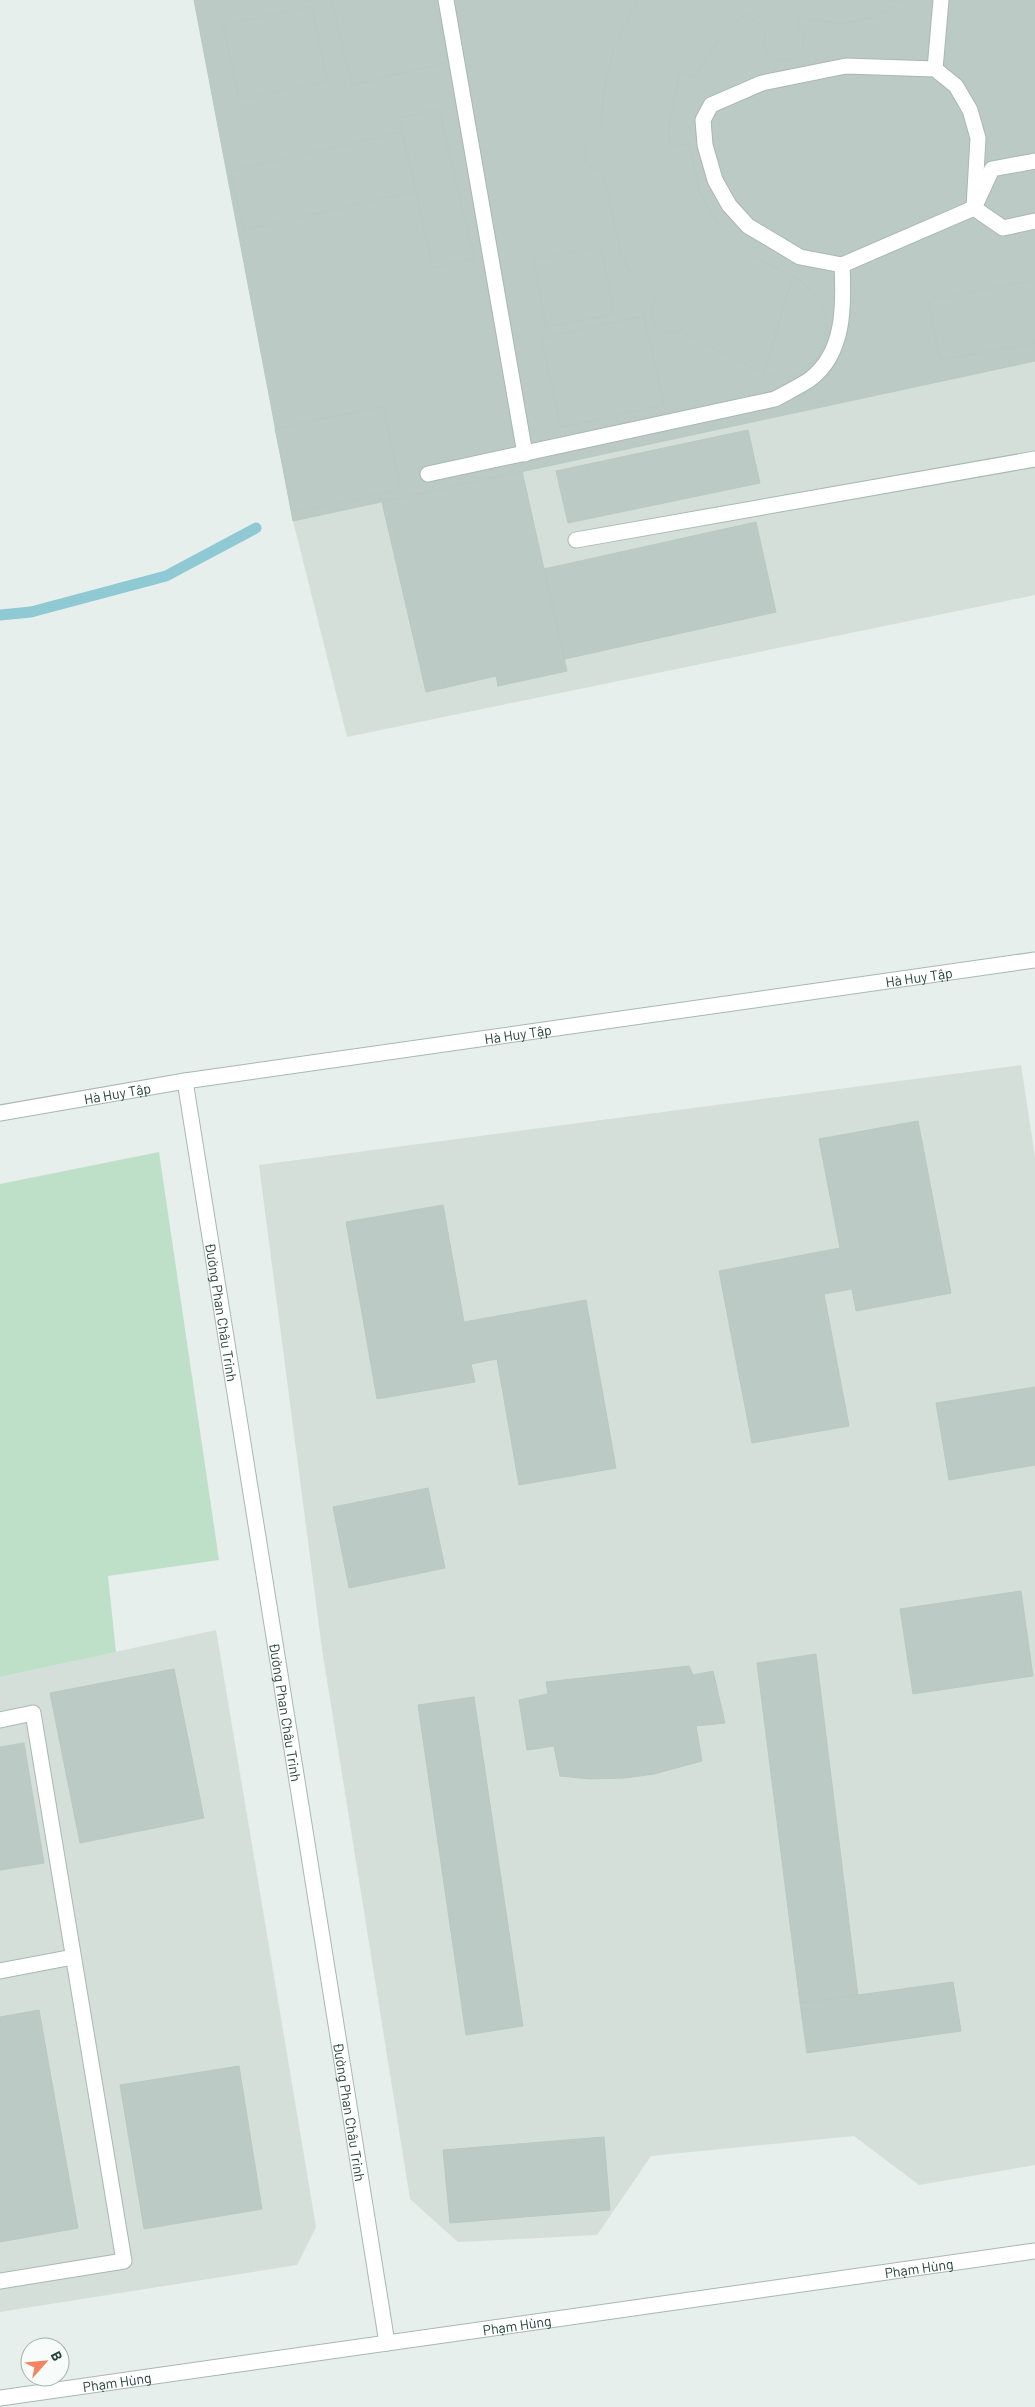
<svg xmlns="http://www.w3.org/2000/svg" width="1035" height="2407" viewBox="0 0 1035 2407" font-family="Barlow,sans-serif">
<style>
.built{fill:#d4dfda}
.green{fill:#bfe0c8}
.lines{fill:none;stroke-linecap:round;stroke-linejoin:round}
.stream{stroke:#8ec9d4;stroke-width:11}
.building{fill:#bbcac4;stroke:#b8c9c2}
.service-casing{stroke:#a8b8b2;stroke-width:17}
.minor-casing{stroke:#a8b8b2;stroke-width:17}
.tertiary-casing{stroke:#a8b8b2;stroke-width:17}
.service{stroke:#fff;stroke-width:15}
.minor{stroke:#fff;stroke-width:15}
.tertiary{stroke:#fff;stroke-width:15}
.labels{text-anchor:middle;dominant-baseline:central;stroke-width:4;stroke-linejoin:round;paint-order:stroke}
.street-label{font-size:14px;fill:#24423a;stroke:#f7fbf9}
</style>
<rect width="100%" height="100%" fill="#e6efeb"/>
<g class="built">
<polygon points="1035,361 1035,595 347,737 293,521"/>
<polygon points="1021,1065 1035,1157 1035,2165 919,2185 854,2136 651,2156 597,2235 458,2242 410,2199 322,1649 259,1165"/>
<polygon points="216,1630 316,2227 297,2265 0,2312 0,1677"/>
</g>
<polygon class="green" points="159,1152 219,1560 108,1576 116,1652 0,1677 0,1184"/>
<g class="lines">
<polyline class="stream" points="0,615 31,612 166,576 256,528"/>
</g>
<g class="building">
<polygon points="194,0 1035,0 1035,361 293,521"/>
<polygon points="331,0 433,0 449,62 352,85"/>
<polygon points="637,0 901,0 896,6 874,17 841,24 798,17 797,26 804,37 803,46 794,58 786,60 778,60 766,51 764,43 766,31 747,14 730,26 717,42 694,77 680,71 669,124 670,147 689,144 700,194 722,229 751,256 793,276 764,373 691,337 681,329 672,333 665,332 653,323 651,309 656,301 631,272 621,254 603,172 590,166 586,161 585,146 594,136 600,133 600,124 605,85 614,48"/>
<polygon points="312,7 327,81 239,99 223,25"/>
<polygon points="439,109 474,259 433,268 399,118"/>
<polygon points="402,132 416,191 244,230 230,171"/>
<polygon points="601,247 614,314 546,327 533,259"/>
<polygon points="793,276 804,283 820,303 826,317 828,333 817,359 794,376 780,378 764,373"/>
<polygon points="1035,280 1035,343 940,360 928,300"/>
<polygon points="644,316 664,405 561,427 541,338"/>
<polygon points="383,406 401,490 293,512 275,429"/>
<polygon points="748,430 760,483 568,523 556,471"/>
<polygon points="522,471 567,671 498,686 496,676 426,692 382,502"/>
<polygon points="756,522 776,612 565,659 544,569"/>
<polygon points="918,1121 951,1293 856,1311 852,1289 824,1294 849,1426 752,1443 719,1271 840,1248 819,1139"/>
<polygon points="443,1205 464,1322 586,1300 616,1468 519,1485 497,1359 471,1364 475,1382 377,1399 346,1222"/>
<polygon points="1035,1387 1035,1465 949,1480 936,1403"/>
<polygon points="428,1488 445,1568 349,1588 333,1507"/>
<polygon points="1021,1591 1033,1676 913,1694 900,1609"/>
<polygon points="816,1654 858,1996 800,2003 757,1663"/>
<polygon points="689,1666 693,1675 713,1671 725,1723 696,1726 702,1761 654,1774 625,1778 590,1779 560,1776 554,1746 527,1750 519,1700 548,1694 546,1682"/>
<polygon points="174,1669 204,1818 80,1843 50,1693"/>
<polygon points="474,1697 523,2026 466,2035 418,1705"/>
<polygon points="24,1743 44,1863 0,1870 0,1747"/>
<polygon points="953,1982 961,2031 807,2053 800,2003"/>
<polygon points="39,2010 78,2228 0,2242 0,2017"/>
<polygon points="239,2066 262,2209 144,2229 120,2085"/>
<polygon points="604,2137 610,2210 450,2223 443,2150"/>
</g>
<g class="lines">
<defs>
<g id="service">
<polyline points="446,0 525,454"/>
<polyline points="935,69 941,0"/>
<polyline points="1035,161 992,169 974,208 1003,228 1035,221"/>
<path d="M 428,474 L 775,399 C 786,393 798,387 809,380 C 845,354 844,305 842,265 L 974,208 L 978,138 L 970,110 L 956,86 L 935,69 L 846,66 L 762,83 L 711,105 L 703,120 L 705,145 L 715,180 L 729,205 L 748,226 L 800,257 L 842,265"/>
<polyline points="576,540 1035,459"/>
<polyline points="0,1720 33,1713 124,2261 0,2281"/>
<polyline points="0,1971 73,1957"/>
</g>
<g id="minor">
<path id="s1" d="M 185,1081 L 387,2343"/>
<path id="s2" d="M 0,1113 L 185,1081 L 1035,960"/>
</g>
<g id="tertiary">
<path id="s3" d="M 0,2398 L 1035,2251"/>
</g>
</defs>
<use href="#service" class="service-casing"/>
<use href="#minor" class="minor-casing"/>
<use href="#tertiary" class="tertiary-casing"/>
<use href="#service" class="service"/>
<use href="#minor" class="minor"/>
<use href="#tertiary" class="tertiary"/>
</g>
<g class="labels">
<g class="street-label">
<text stroke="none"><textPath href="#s2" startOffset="929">Hà Huy Tập</textPath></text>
<text stroke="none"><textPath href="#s2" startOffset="524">Hà Huy Tập</textPath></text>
<text stroke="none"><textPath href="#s2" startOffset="119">Hà Huy Tập</textPath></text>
<text stroke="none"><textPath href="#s1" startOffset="234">Đường Phan Châu Trinh</textPath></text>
<text stroke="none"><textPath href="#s1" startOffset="639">Đường Phan Châu Trinh</textPath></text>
<text stroke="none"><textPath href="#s1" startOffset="1044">Đường Phan Châu Trinh</textPath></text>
<text stroke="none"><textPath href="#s3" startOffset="928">Phạm Hùng</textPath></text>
<text stroke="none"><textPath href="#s3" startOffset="522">Phạm Hùng</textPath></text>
<text stroke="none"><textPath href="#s3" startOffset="118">Phạm Hùng</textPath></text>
</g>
</g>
<g transform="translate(45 2362) rotate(63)"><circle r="24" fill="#f7fbf9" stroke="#a3b1ad"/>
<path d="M0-4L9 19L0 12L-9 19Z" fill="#f4845f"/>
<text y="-8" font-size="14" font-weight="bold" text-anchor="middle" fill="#24423a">B</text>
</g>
</svg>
